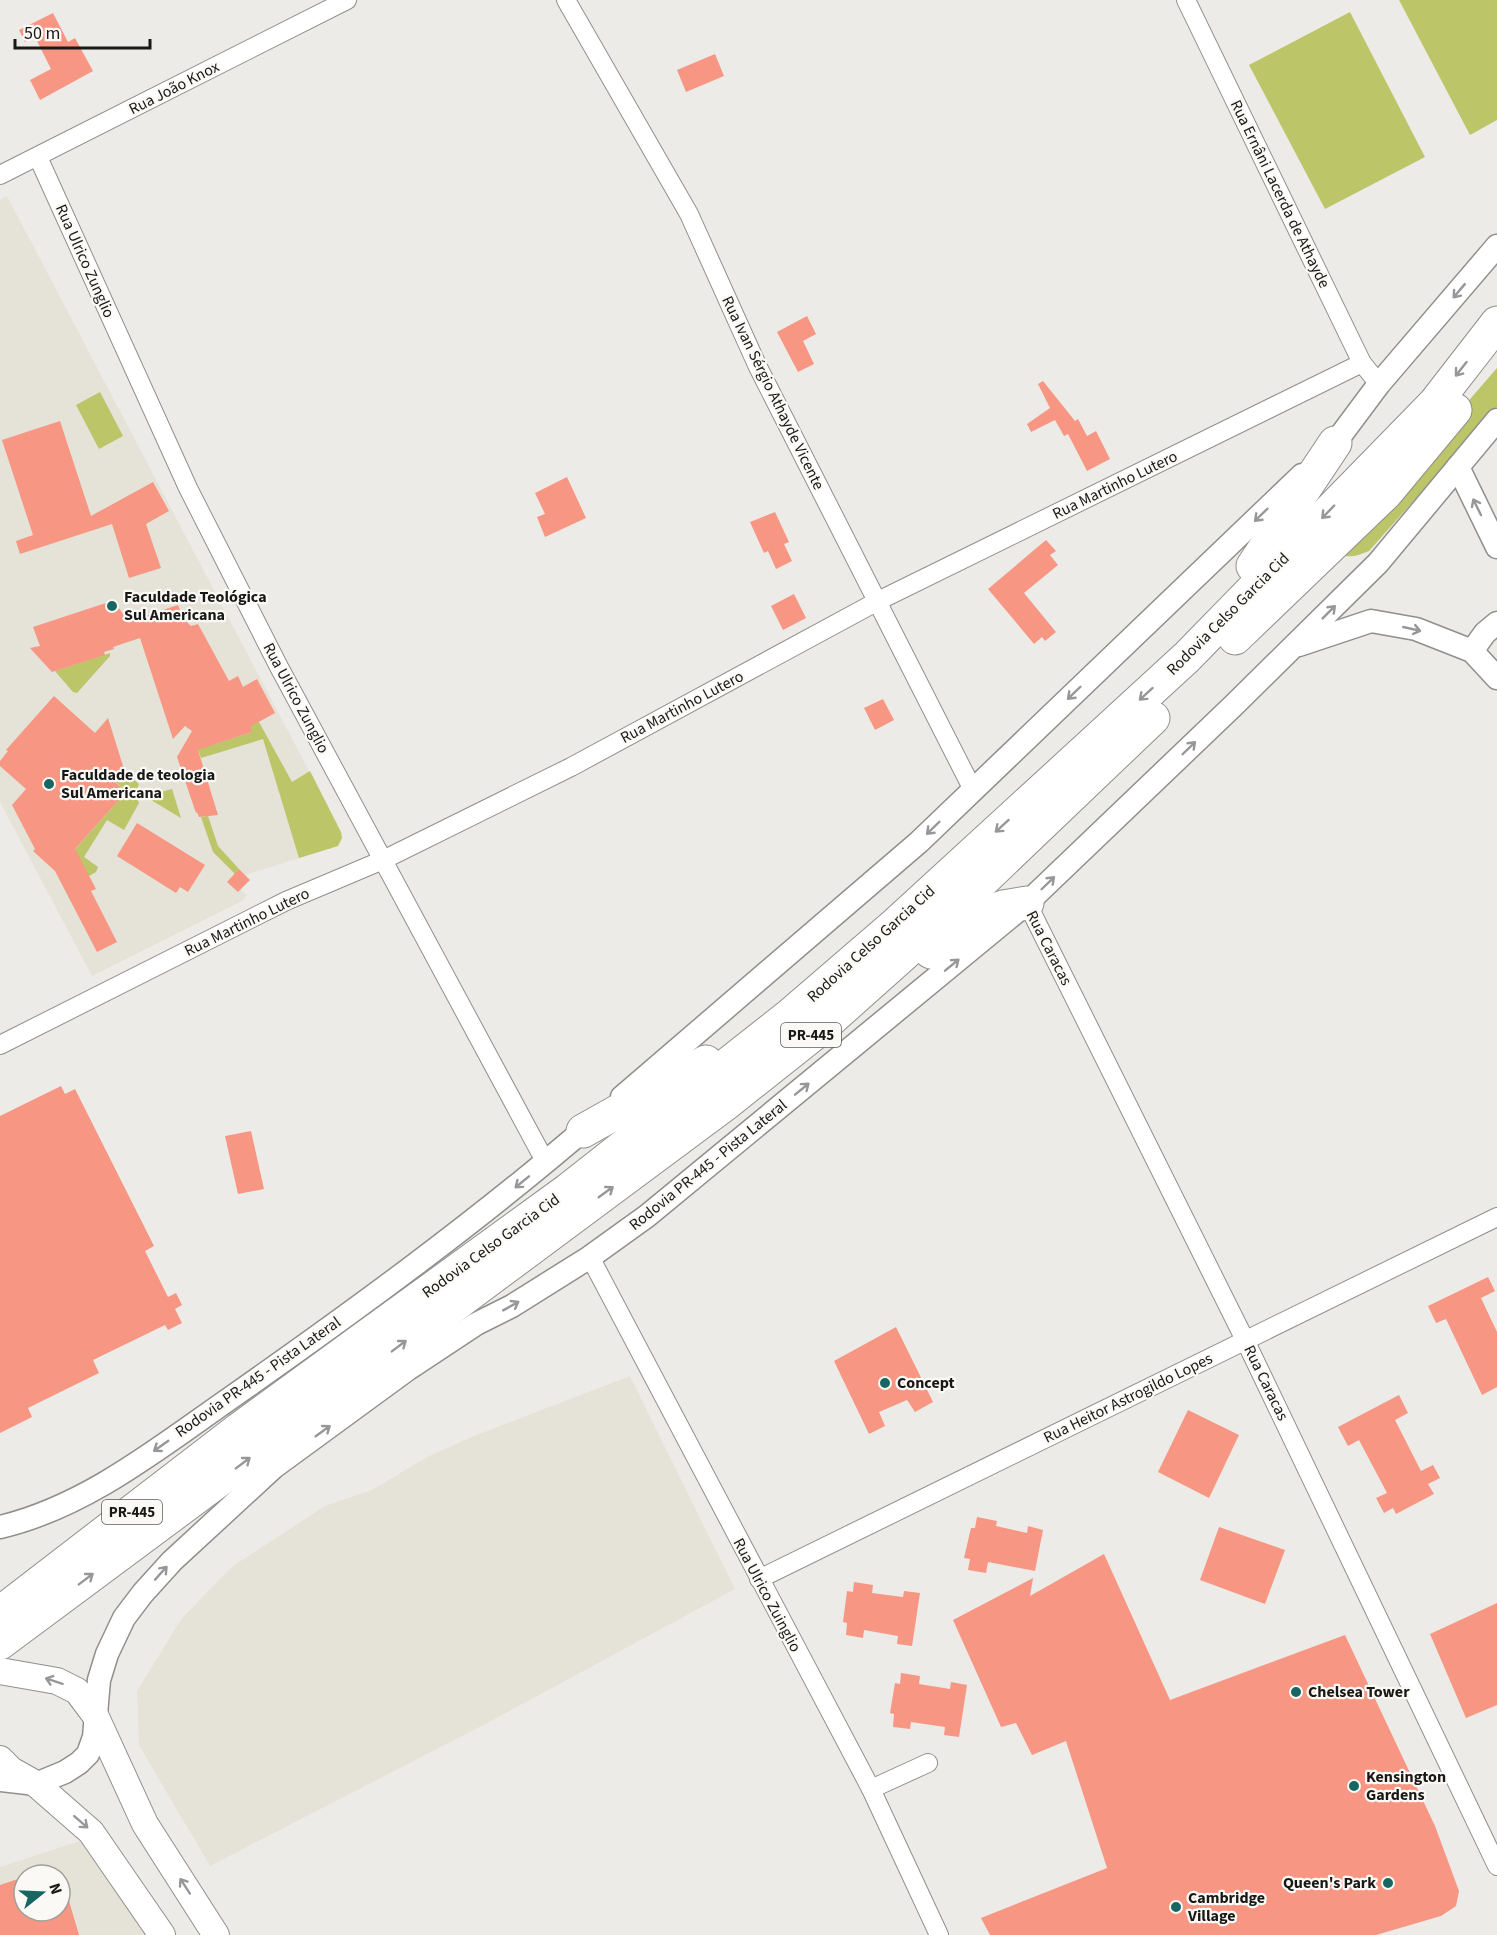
<svg xmlns="http://www.w3.org/2000/svg" width="1497" height="1935" viewBox="0 0 1497 1935" font-family="'Source Sans 3',sans-serif">
<style>
.built{fill:#e5e2d7;fill-rule:evenodd}
.green{fill:#bcc567}
.building{fill:#f79682}
.lines{fill:none;stroke-linecap:round;stroke-linejoin:round}
.minor-casing{stroke:#918f8c;stroke-width:20}
.tertiary-casing{stroke:#918f8c;stroke-width:25}
.secondary-casing{stroke:#918f8c;stroke-width:28}
.motorway-casing{stroke:#918f8c;stroke-width:35}
.minor{stroke:#fff;stroke-width:18}
.tertiary{stroke:#fff;stroke-width:22}
.secondary{stroke:#fff;stroke-width:26}
.motorway{stroke:#fff;stroke-width:33}
.oneway{stroke:#979797}
.poi-dot{fill:#186662;stroke:#faf9f5;stroke-width:2}
.labels{text-anchor:middle;dominant-baseline:central;stroke-width:4.5;stroke-linejoin:round;paint-order:stroke}
.shield{fill:#faf9f5;stroke:#5c5c5a;stroke-width:1.5}
.shield-label{font-size:15px;font-weight:bold;fill:#181817}
.street-label{font-size:16px;fill:#181817;stroke:#faf9f5}
.poi-label{font-size:16px;font-weight:bold;fill:#181817;stroke:#faf9f5;text-anchor:start}
</style>
<rect width="100%" height="100%" fill="#edebe8"/>
<g class="built">
<polygon points="7,196 341,832 342,838 338,846 245,875 236,884 246,895 244,900 92,976 0,802 0,200"/>
<polygon points="630,1376 735,1589 491,1721 210,1866 139,1745 137,1691 182,1618 233,1566 325,1506 372,1490 427,1457 474,1436"/>
<path d="M 80,1841 L 100,1859 L 148,1935 L 0,1935 L 0,1867 ZM 24,1875 L 60,1875 L 60,1911 L 24,1911 Z"/>
</g>
<g class="green">
<polygon points="1399,0 1497,0 1497,120 1470,135"/>
<polygon points="1350,12 1425,157 1325,209 1249,65"/>
<path d="M 1497,368 L 1497,407 L 1369,551 C 1357,556 1349,559 1337,553 Z"/>
<polygon points="100,392 123,436 99,449 76,405"/>
<polygon points="110,653 110,656 77,693 73,692 55,671"/>
<polygon points="247,714 259,722 292,782 310,771 341,832 342,838 338,846 299,858 263,739 201,758 192,732 206,747 252,732"/>
<polygon points="122,770 139,784 135,793 139,803 124,830 107,820 84,857 98,867 96,872 89,876 61,865 126,792 114,780"/>
<polygon points="172,789 181,818 151,800 150,795"/>
<polygon points="208,816 218,846 239,869 235,874 213,852 201,817"/>
</g>
<g class="building">
<polygon points="53,13 68,42 75,38 93,71 40,100 30,80 51,69 35,37 25,42 19,30"/>
<polygon points="715,54 724,76 686,92 677,70"/>
<polygon points="807,316 816,334 803,341 814,364 798,372 777,332"/>
<polygon points="1043,381 1075,421 1078,419 1087,436 1096,431 1110,459 1087,471 1068,434 1064,436 1055,420 1031,432 1027,424 1050,408 1038,384"/>
<polygon points="60,421 91,516 153,482 169,511 146,524 161,568 129,578 112,524 20,554 16,541 33,535 2,440"/>
<polygon points="567,477 586,518 545,537 537,517 545,514 535,493"/>
<polygon points="775,512 789,542 784,544 792,561 776,569 768,551 764,553 750,522"/>
<polygon points="1046,540 1056,551 1050,555 1058,565 1024,593 1056,632 1045,641 1042,637 1034,644 988,589"/>
<polygon points="794,594 806,618 783,630 771,606"/>
<polygon points="115,600 117,606 129,621 178,605 183,618 191,626 198,624 229,681 238,676 243,687 257,679 275,713 251,726 252,732 198,750 218,815 199,817 197,812 196,813 177,757 192,731 185,726 173,739 140,638 113,647 114,649 104,652 105,655 52,672 30,648 40,646 33,627"/>
<polygon points="54,696 95,733 108,718 124,769 113,780 126,792 75,849 96,889 91,891 117,942 97,952 55,871 33,851 35,849 12,805 26,789 0,766 0,761 8,751 6,750"/>
<polygon points="883,699 894,720 875,730 864,708"/>
<polygon points="137,823 205,865 188,892 180,887 176,893 117,856"/>
<polygon points="239,869 250,880 238,892 227,882"/>
<polygon points="61,1086 65,1094 75,1089 154,1246 145,1251 168,1297 176,1293 182,1305 175,1309 182,1323 168,1330 165,1325 93,1360 99,1373 28,1408 32,1417 0,1433 0,1116"/>
<polygon points="251,1131 264,1189 238,1194 225,1136"/>
<polygon points="1488,1277 1495,1291 1481,1298 1497,1332 1497,1387 1482,1395 1446,1319 1436,1323 1428,1306"/>
<polygon points="896,1327 933,1402 915,1412 907,1400 879,1412 885,1426 869,1434 834,1361"/>
<polygon points="1399,1395 1408,1413 1395,1420 1421,1471 1433,1465 1440,1478 1428,1484 1434,1494 1396,1514 1393,1508 1384,1513 1376,1498 1387,1493 1359,1440 1348,1446 1338,1427"/>
<polygon points="1188,1410 1239,1435 1209,1498 1158,1472"/>
<polygon points="977,1517 997,1521 996,1526 1027,1533 1028,1526 1043,1530 1035,1571 988,1562 986,1573 968,1570 970,1559 964,1558 971,1528 975,1528"/>
<polygon points="1219,1527 1285,1550 1265,1604 1200,1580"/>
<polygon points="1104,1554 1170,1700 1345,1635 1435,1826 1459,1891 1456,1906 1441,1916 1376,1935 990,1935 981,1918 1107,1868 1066,1741 1032,1755 1016,1723 1001,1727 953,1620 1033,1578 1030,1596"/>
<polygon points="854,1582 873,1585 872,1593 903,1597 904,1591 920,1593 912,1646 897,1644 898,1636 864,1630 863,1638 846,1635 847,1623 843,1622 847,1591 853,1592"/>
<polygon points="1497,1603 1497,1705 1466,1718 1430,1634"/>
<polygon points="901,1673 920,1676 919,1684 950,1689 951,1682 967,1685 959,1737 944,1735 945,1727 911,1722 910,1729 893,1727 894,1714 890,1713 895,1683 900,1684"/>
<polygon points="24,1877 24,1911 60,1911 60,1884 64,1884 79,1935 0,1935 0,1885"/>
</g>
<g class="lines">
<defs>
<g id="minor">
<polyline points="566,0 689,214 758,367 973,790"/>
<polyline points="1186,0 1362,363 1379,384"/>
<polyline points="38,157 188,488 279,667 546,1163"/>
<polyline points="0,175 347,0"/>
<polyline points="1027,903 1245,1340 1497,1866"/>
<polyline points="0,1045 286,901 383,860 571,767 878,601 1362,363"/>
<polyline points="590,1257 871,1789 939,1935"/>
<polyline points="759,1579 1497,1217"/>
<polyline points="871,1789 928,1763"/>
</g>
<g id="tertiary">
<polyline points="1325,452 1335,443 1379,384 1497,246"/>
<polyline points="1458,467 1497,547"/>
<polyline points="1299,645 1371,621 1416,629 1472,651 1497,678"/>
<polyline points="1472,651 1485,633 1497,623"/>
<polyline points="622,1097 919,842 1302,475"/>
<path d="M 0,1527 C 86,1507 160,1447 232,1397 C 356,1310 478,1221 593,1122"/>
<polyline points="0,1780 36,1784 65,1772 79,1763 88,1754 94,1737 99,1680 107,1654 124,1618 143,1593 172,1561 274,1467 408,1369 476,1324 512,1306 590,1257 647,1216 1027,903 1234,705 1378,563 1497,420"/>
</g>
<g id="secondary">
<polyline points="0,1671 57,1681 77,1691 95,1715 145,1824 216,1935"/>
<polyline points="0,1759 11,1770 36,1784 91,1832 162,1935"/>
</g>
<g id="motorway">
<polyline points="1253,566 1335,443"/>
<polyline points="1235,638 1386,493 1455,410"/>
<polyline points="931,952 986,914 1003,907 1027,903"/>
<polyline points="583,1131 706,1062"/>
<polyline points="0,1613 238,1430 568,1190 789,1016 897,923 1187,657 1435,403 1497,323"/>
<polyline points="0,1643 724,1105 821,1028 932,929 1153,718"/>
</g>
</defs>
<use href="#minor" class="minor-casing"/>
<use href="#tertiary" class="tertiary-casing"/>
<use href="#secondary" class="secondary-casing"/>
<use href="#motorway" class="motorway-casing"/>
<use href="#minor" class="minor"/>
<use href="#tertiary" class="tertiary"/>
<use href="#secondary" class="secondary"/>
<use href="#motorway" class="motorway"/>
</g>
<defs><path id="oneway-shaft" d="M-6 0H5M1.5-3L5.5 0L1.5 3" fill="none" stroke-width="1.6" stroke-linecap="round" stroke-linejoin="round" transform="scale(1.5)"/></defs>
<g class="oneway">
<use href="#oneway-shaft" transform="translate(1459 291) rotate(130)"/>
<use href="#oneway-shaft" transform="translate(1461 369) rotate(128)"/>
<use href="#oneway-shaft" transform="translate(1477 507) rotate(-116)"/>
<use href="#oneway-shaft" transform="translate(1328 512) rotate(134)"/>
<use href="#oneway-shaft" transform="translate(1261 515) rotate(136)"/>
<use href="#oneway-shaft" transform="translate(1329 612) rotate(-45)"/>
<use href="#oneway-shaft" transform="translate(1412 629) rotate(13)"/>
<use href="#oneway-shaft" transform="translate(1074 693) rotate(136)"/>
<use href="#oneway-shaft" transform="translate(1146 694) rotate(138)"/>
<use href="#oneway-shaft" transform="translate(1189 748) rotate(-44)"/>
<use href="#oneway-shaft" transform="translate(1002 826) rotate(138)"/>
<use href="#oneway-shaft" transform="translate(933 828) rotate(136)"/>
<use href="#oneway-shaft" transform="translate(1048 883) rotate(-44)"/>
<use href="#oneway-shaft" transform="translate(952 965) rotate(-39)"/>
<use href="#oneway-shaft" transform="translate(802 1089) rotate(-39)"/>
<use href="#oneway-shaft" transform="translate(522 1182) rotate(141)"/>
<use href="#oneway-shaft" transform="translate(606 1192) rotate(-36)"/>
<use href="#oneway-shaft" transform="translate(511 1306) rotate(-29)"/>
<use href="#oneway-shaft" transform="translate(399 1346) rotate(-37)"/>
<use href="#oneway-shaft" transform="translate(323 1431) rotate(-36)"/>
<use href="#oneway-shaft" transform="translate(161 1446) rotate(145)"/>
<use href="#oneway-shaft" transform="translate(243 1463) rotate(-37)"/>
<use href="#oneway-shaft" transform="translate(161 1573) rotate(-48)"/>
<use href="#oneway-shaft" transform="translate(86 1579) rotate(-37)"/>
<use href="#oneway-shaft" transform="translate(54 1681) rotate(-162)"/>
<use href="#oneway-shaft" transform="translate(81 1822) rotate(41)"/>
<use href="#oneway-shaft" transform="translate(185 1886) rotate(-123)"/>
</g>
<g class="poi-dot">
<circle cx="112" cy="606" r="6"/>
<circle cx="49" cy="784" r="6"/>
<circle cx="885" cy="1383" r="6"/>
<circle cx="1296" cy="1692" r="6"/>
<circle cx="1354" cy="1786" r="6"/>
<circle cx="1388" cy="1883" r="6"/>
<circle cx="1176" cy="1907" r="6"/>
</g>
<g class="labels">
<g class="shield">
<rect x="781" y="1023" width="60" height="24" rx="4.5"/>
<rect x="102" y="1500" width="60" height="24" rx="4.5"/>
</g>
<g class="shield-label">
<text x="811" y="1035">PR-445</text>
<text x="132" y="1512">PR-445</text>
</g>
<g class="street-label">
<text transform="translate(174 88) rotate(-27)">Rua João Knox</text>
<text transform="translate(1280 194) rotate(64)">Rua Ernâni Lacerda de Athayde</text>
<text transform="translate(85 261) rotate(66)">Rua Ulrico Zunglio</text>
<text transform="translate(773 393) rotate(64)">Rua Ivan Sérgio Athayde Vicente</text>
<text transform="translate(1115 485) rotate(-26)">Rua Martinho Lutero</text>
<text transform="translate(1228 614) rotate(-45)">Rodovia Celso Garcia Cid</text>
<text transform="translate(296 698) rotate(62)">Rua Ulrico Zunglio</text>
<text transform="translate(682 707) rotate(-28)">Rua Martinho Lutero</text>
<text transform="translate(247 922) rotate(-26)">Rua Martinho Lutero</text>
<text transform="translate(871 944) rotate(-42)">Rodovia Celso Garcia Cid</text>
<text transform="translate(1049 948) rotate(63)">Rua Caracas</text>
<text transform="translate(708 1165) rotate(-39)">Rodovia PR-445 - Pista Lateral</text>
<text transform="translate(491 1246) rotate(-36)">Rodovia Celso Garcia Cid</text>
<text transform="translate(258 1377) rotate(-35)">Rodovia PR-445 - Pista Lateral</text>
<text transform="translate(1266 1383) rotate(64)">Rua Caracas</text>
<text transform="translate(1128 1398) rotate(-26)">Rua Heitor Astrogildo Lopes</text>
<text transform="translate(767 1595) rotate(62)">Rua Ulrico Zuinglio</text>
</g>
<g class="poi-label">
<text x="124" y="597">Faculdade Teológica<tspan x="124" dy="18">Sul Americana</tspan></text>
<text x="61" y="775">Faculdade de teologia<tspan x="61" dy="18">Sul Americana</tspan></text>
<text x="897" y="1383">Concept</text>
<text x="1308" y="1692">Chelsea Tower</text>
<text x="1366" y="1777">Kensington<tspan x="1366" dy="18">Gardens</tspan></text>
<text x="1376" y="1883" text-anchor="end">Queen's Park</text>
<text x="1188" y="1898">Cambridge<tspan x="1188" dy="18">Village</tspan></text>
</g>
</g>
<g transform="translate(42 1893) rotate(72)"><circle r="28" fill="#faf9f5" stroke="#a09f9c" stroke-width="1.5"/>
<path d="M0-4.5L10 22L0 15L-10 22Z" fill="#186662"/>
<text y="-9" font-size="16" font-weight="bold" text-anchor="middle" fill="#181817">N</text>
</g>
<path d="M15 39v9h135v-9" fill="none" stroke="#181817" stroke-width="3"/>
<text x="24" y="39" font-size="18" fill="#181817" stroke="#faf9f5" stroke-width="4.5" paint-order="stroke">50 m</text>
</svg>
